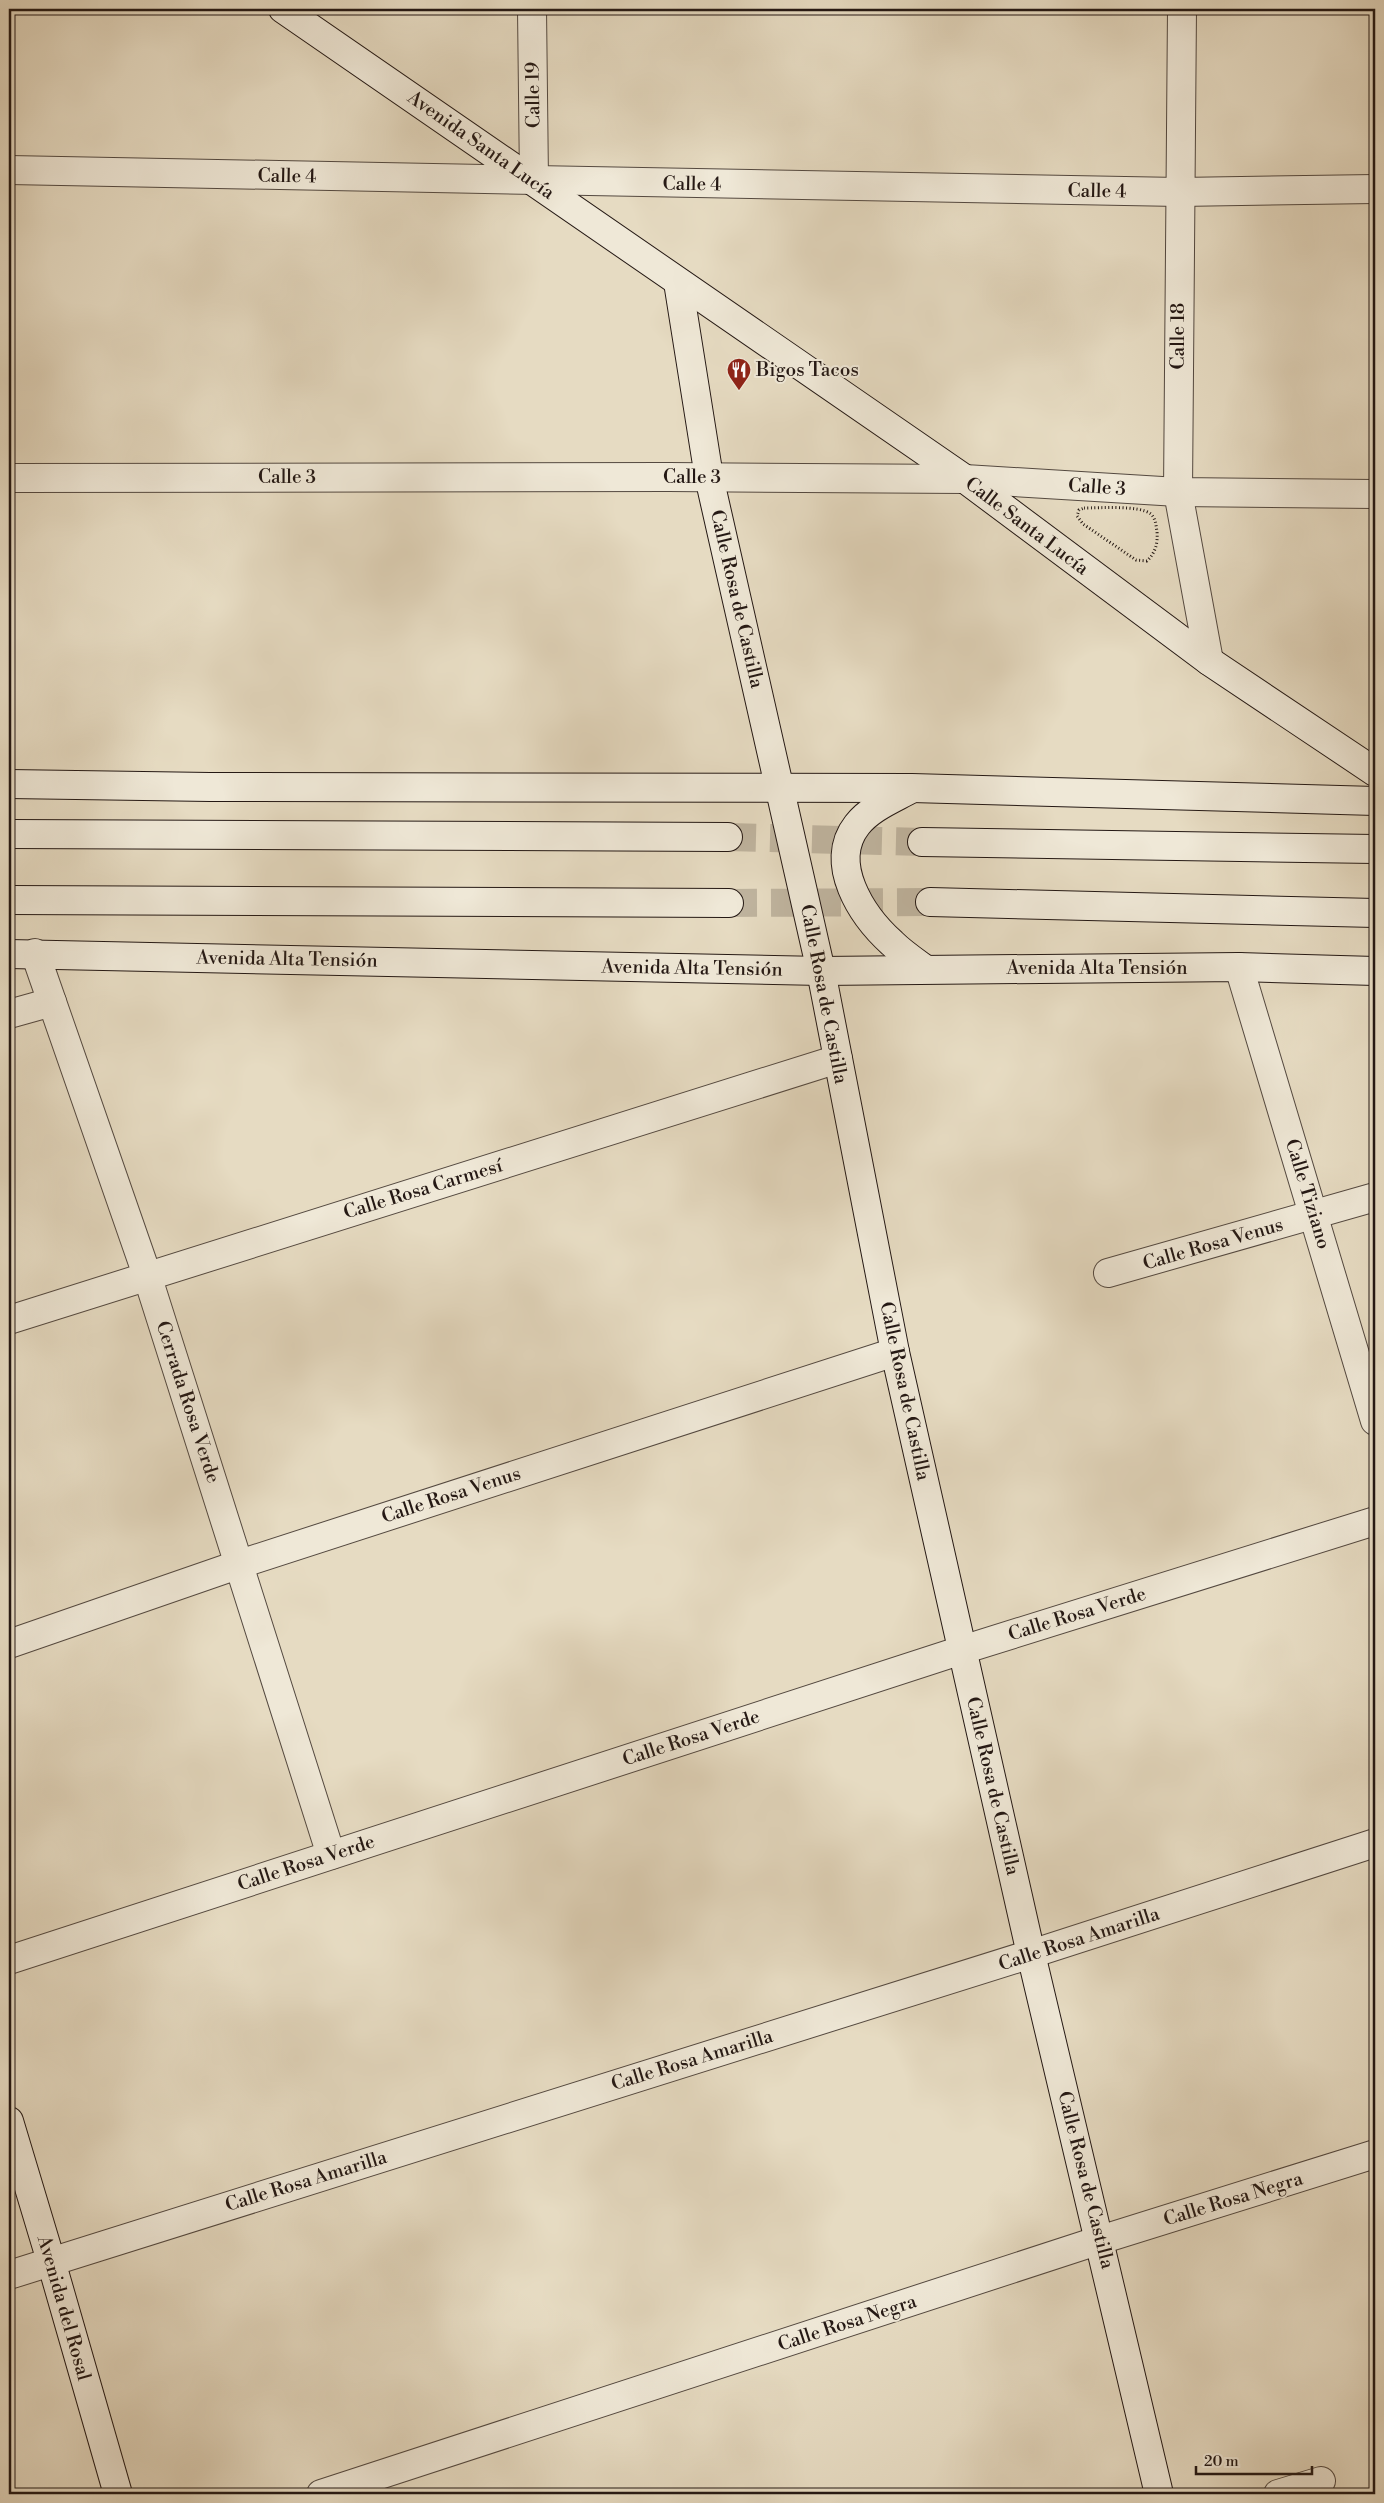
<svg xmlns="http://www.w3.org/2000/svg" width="1384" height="2503" viewBox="0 0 1384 2503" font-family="'Libre Bodoni',serif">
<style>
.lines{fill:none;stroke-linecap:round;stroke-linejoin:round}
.secondary-tunnel{stroke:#bfb49f;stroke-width:28;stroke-dasharray:28 14;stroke-linecap:butt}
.street-casing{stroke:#544940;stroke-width:30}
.secondary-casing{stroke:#241814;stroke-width:30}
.path{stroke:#241814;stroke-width:3;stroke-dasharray:1 2.5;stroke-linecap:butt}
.street{stroke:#efe8d7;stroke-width:28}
.secondary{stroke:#efe8d7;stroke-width:28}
.labels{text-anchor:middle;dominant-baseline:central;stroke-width:4;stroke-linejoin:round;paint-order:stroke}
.street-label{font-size:19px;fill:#241814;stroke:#efe8d7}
.poi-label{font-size:19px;fill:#241814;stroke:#efe8d7;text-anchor:start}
</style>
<rect width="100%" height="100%" fill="#e6dbc2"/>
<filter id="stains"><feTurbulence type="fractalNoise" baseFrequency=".004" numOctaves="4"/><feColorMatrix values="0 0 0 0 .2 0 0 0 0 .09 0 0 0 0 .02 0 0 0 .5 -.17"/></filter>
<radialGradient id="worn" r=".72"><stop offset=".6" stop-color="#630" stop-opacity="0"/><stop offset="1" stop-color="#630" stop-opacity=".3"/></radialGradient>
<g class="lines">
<g class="secondary-tunnel">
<polyline points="728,837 922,842"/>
<polyline points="729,903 930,902"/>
</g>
<defs>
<g id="street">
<polyline points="532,9 534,181"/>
<polyline points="1182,9 1178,492 1209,661"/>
<polyline points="9,170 1179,192 1375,189"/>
<polyline points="9,478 669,477 965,479 1178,492 1375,494"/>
<polyline points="35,953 147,1275 331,1855"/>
<polyline points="1239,967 1375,1421"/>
<polyline points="9,1014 52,1002"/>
<polyline points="1108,1273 1375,1197"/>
<polyline points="9,1320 838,1059"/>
<polyline points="9,1644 240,1564 895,1352"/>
<polyline points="9,1960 962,1650 1375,1521"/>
<polyline points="9,2275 1031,1954 1375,1843"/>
<polyline points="321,2494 1100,2240 1375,2154"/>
<polyline points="1278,2494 1321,2481"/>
</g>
<g id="secondary">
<polyline points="283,9 965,479 1209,661 1375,772"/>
<polyline points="678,282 709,477 821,971 895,1352 1031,1954 1159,2494"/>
<polyline points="9,784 210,787 912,788 1375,801"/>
<path d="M 911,789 C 893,799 870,808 857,825 C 827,863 862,916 892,943 C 902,953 914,961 925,969"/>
<polyline points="9,834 728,837"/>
<polyline points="922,842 1375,849"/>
<polyline points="9,900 729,903"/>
<polyline points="930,902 1375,913"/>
<polyline points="9,954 821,971 1239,967 1375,971"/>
<polyline points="9,2121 51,2261 118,2494"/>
</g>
</defs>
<use href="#street" class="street-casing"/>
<use href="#secondary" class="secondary-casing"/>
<path class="path" d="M 1084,508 C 1099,508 1140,505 1151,514 C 1156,519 1156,526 1157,532 C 1158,544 1155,553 1147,561 L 1136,560 L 1083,524 L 1077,516 L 1079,510 Z"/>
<use href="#street" class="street"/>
<use href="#secondary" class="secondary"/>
</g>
<defs>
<symbol id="restaurant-pin" viewBox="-11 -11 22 30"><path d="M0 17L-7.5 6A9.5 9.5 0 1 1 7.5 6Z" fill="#8f2418" stroke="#efe8d7"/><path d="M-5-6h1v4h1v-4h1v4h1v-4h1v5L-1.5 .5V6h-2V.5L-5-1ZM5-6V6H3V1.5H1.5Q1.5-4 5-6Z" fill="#fff"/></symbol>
</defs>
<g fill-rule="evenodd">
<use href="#restaurant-pin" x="725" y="356" width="28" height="38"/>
</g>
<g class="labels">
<g class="street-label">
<text transform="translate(533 95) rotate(-91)">Calle 19</text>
<text transform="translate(481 145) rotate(35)">Avenida Santa Lucía</text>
<text transform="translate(287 176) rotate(1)">Calle 4</text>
<text transform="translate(692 184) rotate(1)">Calle 4</text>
<text transform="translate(1097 191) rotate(1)">Calle 4</text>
<text transform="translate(1178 336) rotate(-90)">Calle 18</text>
<text x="287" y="477">Calle 3</text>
<text x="692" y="477">Calle 3</text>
<text transform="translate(1097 487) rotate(4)">Calle 3</text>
<text transform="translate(1027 526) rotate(37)">Calle Santa Lucía</text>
<text transform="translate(737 599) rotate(77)">Calle Rosa de Castilla</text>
<text transform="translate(287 959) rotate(1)">Avenida Alta Tensión</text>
<text transform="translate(692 968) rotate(1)">Avenida Alta Tensión</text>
<text x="1097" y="968">Avenida Alta Tensión</text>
<text transform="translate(824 994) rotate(79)">Calle Rosa de Castilla</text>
<text transform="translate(423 1189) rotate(-17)">Calle Rosa Carmesí</text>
<text transform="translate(1308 1194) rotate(73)">Calle Tiziano</text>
<text transform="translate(1213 1244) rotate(-16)">Calle Rosa Venus</text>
<text transform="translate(905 1391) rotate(78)">Calle Rosa de Castilla</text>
<text transform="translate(188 1402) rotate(72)">Cerrada Rosa Verde</text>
<text transform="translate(451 1495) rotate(-18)">Calle Rosa Venus</text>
<text transform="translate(1077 1614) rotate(-17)">Calle Rosa Verde</text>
<text transform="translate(691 1738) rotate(-18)">Calle Rosa Verde</text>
<text transform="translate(993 1786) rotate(77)">Calle Rosa de Castilla</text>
<text transform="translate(306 1863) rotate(-18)">Calle Rosa Verde</text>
<text transform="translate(1079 1939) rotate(-18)">Calle Rosa Amarilla</text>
<text transform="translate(692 2060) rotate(-17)">Calle Rosa Amarilla</text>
<text transform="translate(1086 2180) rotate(76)">Calle Rosa de Castilla</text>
<text transform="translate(306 2181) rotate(-17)">Calle Rosa Amarilla</text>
<text transform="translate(1233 2199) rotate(-17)">Calle Rosa Negra</text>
<text transform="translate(64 2308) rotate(74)">Avenida del Rosal</text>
<text transform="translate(847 2323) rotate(-18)">Calle Rosa Negra</text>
</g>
<g class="poi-label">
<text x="756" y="370">Bigos Tacos</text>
</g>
</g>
<rect width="1384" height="2503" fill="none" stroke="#e6dbc2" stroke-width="30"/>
<rect x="10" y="10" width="1364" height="2483" fill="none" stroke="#241814" stroke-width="2.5"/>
<rect x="15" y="15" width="1354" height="2473" fill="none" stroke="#241814"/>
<path d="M1196 2466v8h116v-8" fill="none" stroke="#241814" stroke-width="2.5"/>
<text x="1204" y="2466" font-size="15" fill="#241814" stroke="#efe8d7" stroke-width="4" paint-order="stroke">20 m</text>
<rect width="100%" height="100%" filter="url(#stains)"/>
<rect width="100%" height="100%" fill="url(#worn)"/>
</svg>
